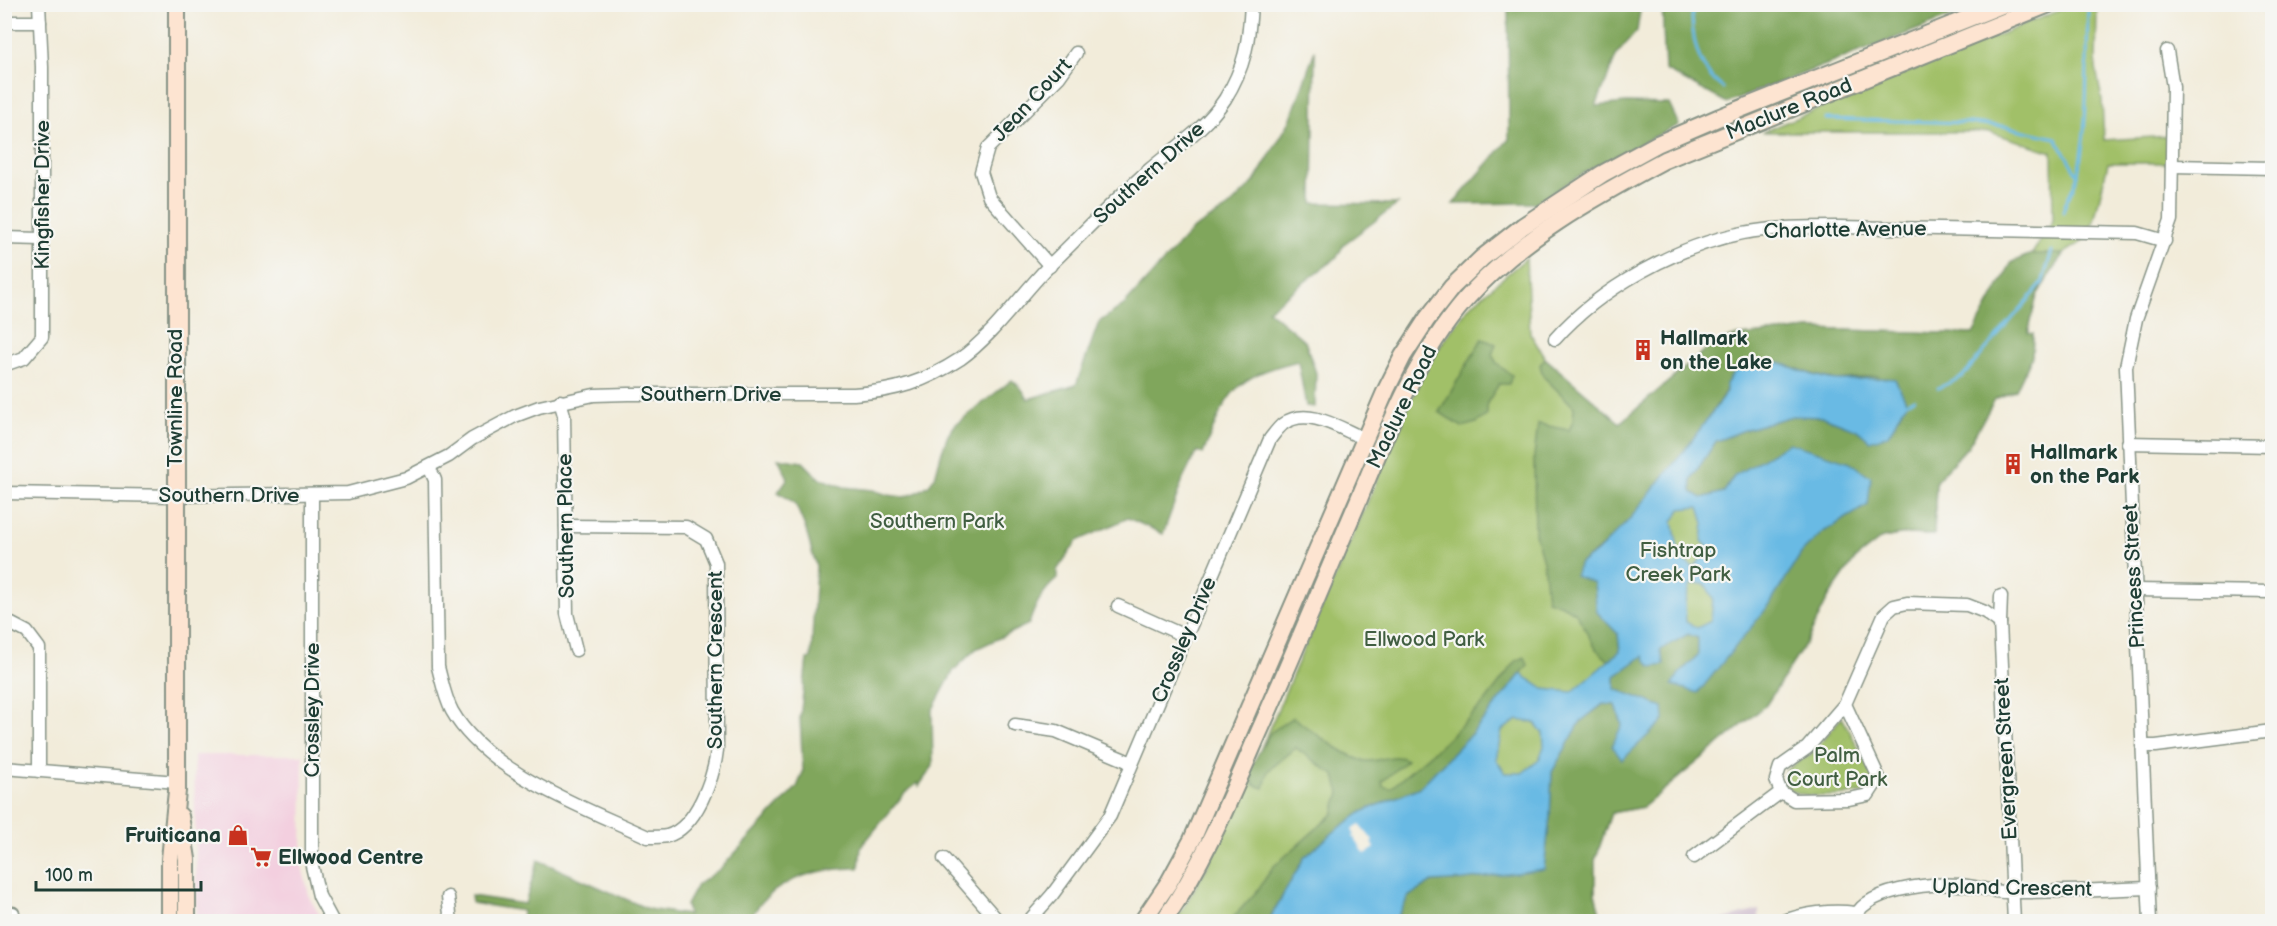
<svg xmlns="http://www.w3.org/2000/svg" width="2277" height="926" viewBox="0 0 2277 926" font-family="'Balsamiq Sans',sans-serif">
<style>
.built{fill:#f3cfdf}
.industrial{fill:#cfbdce}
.green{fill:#a1c068;stroke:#607e4e;stroke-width:1.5}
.forest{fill:#80a65c;stroke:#507248;stroke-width:1.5}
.water{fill:#69bae4;stroke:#447c8c;stroke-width:1.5;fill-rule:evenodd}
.pier{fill:#f2ecda}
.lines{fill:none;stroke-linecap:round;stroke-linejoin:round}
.stream{stroke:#69bae4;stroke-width:3}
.street-casing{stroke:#889487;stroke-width:15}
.secondary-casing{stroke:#889487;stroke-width:20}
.street{stroke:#fff;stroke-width:12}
.secondary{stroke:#fde4d1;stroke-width:16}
.labels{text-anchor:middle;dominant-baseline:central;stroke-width:4.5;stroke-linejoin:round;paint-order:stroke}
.street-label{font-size:21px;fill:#1f3d34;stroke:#f6f6f2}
.poi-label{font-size:21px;font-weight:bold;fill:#1f3d34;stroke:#f6f6f2;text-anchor:start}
.park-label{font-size:21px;fill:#405e41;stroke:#f6f6f2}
</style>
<rect width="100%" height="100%" fill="#f6f6f2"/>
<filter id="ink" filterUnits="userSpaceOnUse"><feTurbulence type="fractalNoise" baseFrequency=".0167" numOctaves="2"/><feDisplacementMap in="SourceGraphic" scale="12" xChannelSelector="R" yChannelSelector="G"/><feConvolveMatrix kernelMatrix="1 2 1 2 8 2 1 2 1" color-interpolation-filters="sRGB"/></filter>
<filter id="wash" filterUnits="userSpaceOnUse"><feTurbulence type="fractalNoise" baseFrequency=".008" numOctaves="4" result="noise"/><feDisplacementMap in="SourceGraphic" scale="24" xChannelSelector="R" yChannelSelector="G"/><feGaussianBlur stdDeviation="1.35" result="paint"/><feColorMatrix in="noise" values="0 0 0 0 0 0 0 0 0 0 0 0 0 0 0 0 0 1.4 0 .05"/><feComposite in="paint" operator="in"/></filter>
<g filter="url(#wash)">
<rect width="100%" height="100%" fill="#f2ecda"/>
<polygon class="built" points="194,755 303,755 302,866 310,899 323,921 197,921"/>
<polygon class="industrial" points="1759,910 1759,921 1716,921"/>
<g class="green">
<polygon points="2072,5 2097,5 2096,68 2102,101 2104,140 2170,136 2171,163 2108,163 2094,221 2082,242 2063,254 2037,295 2028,333 2033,334 2032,356 2016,390 1995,399 1968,446 1936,481 1934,535 1906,534 1882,538 1855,559 1828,598 1807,641 1766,705 1643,807 1611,813 1595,860 1595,894 1602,921 1175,922 1206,869 1240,797 1423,373 1441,344 1468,308 1526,258 1530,333 1545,358 1620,423 1707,349 1731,337 1810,329 1974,334 2012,262 2032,254 2053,221 2052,152 1990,132 1762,132"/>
<path d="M 1842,717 L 1875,779 L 1865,792 C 1849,796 1800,800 1788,788 C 1784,783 1784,776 1786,770 L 1811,754 Z"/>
</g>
<g class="forest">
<polygon points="1508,5 1641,5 1637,31 1617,54 1596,106 1626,103 1669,104 1679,125 1597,165 1535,203 1453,204 1509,139"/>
<polygon points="1662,5 1981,5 1727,103 1665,70"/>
<path d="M 1315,50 L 1313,203 L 1398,204 L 1344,244 L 1337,257 L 1268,310 L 1305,341 L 1316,373 L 1315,407 L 1306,406 L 1298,361 C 1232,377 1227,393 1203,454 L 1197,451 L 1183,479 L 1163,534 L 1128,518 L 1077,541 L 1057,570 L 1057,579 C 1043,590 1034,608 1029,624 L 976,649 L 954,670 L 932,711 L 933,766 L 919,786 L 918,783 L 904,794 L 861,847 L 859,868 C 825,868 790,874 765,899 C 758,905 753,914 748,921 L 521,921 L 523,911 L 472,903 L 471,896 L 525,904 L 538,860 L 648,909 L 688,915 L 686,905 L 697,885 L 720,869 L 797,787 L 803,772 L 800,718 L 807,659 L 811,658 L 816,566 L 805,527 L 795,503 L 778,492 L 788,478 L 778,458 L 803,462 L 819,478 L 844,487 L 873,490 L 888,495 L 904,497 L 918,492 L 929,485 L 935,477 L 942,451 L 948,435 L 955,425 L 1012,380 L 1021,388 L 1028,399 L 1076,385 L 1099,322 L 1125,304 L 1192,230 L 1228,208 L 1254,182 L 1290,121 Z"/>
<path d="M 2032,254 L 2063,254 L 2037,295 L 2028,333 L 2033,334 L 2032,356 L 2016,390 L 1995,399 L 1968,446 L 1936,481 L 1934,535 L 1906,534 L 1882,538 L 1855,559 L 1828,598 L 1807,641 L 1766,705 L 1643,807 L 1611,813 L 1595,860 L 1595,894 L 1602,921 L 1395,922 L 1409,896 L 1432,882 L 1464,880 L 1544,868 L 1550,817 L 1552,772 L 1581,721 L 1604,704 L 1616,705 L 1622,725 L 1663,707 L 1615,689 L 1615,676 L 1643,655 L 1664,665 L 1660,650 L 1688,634 L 1698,638 L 1698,655 L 1679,674 L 1770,604 L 1801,552 L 1823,532 L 1868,505 L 1850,462 L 1827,455 L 1735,475 L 1724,492 L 1702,498 L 1692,492 L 1691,479 L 1716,441 L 1747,429 L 1792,416 L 1824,417 L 1857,430 L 1888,435 L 1907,403 L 1878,376 L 1837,380 L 1815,375 L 1778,362 L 1764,366 L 1739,365 C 1719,407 1690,444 1661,480 C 1637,511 1613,542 1580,563 L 1594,583 L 1597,612 L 1618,634 L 1620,651 L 1609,661 L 1596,649 L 1576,613 L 1562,605 L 1547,600 L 1543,561 L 1535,534 L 1534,457 L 1538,424 L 1569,430 L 1573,421 L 1574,407 L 1543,376 L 1540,365 L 1545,358 L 1620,423 L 1707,349 L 1731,337 L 1810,329 L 1973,334 L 2012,262 Z"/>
<polygon points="1482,339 1496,344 1492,355 1498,365 1512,375 1509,384 1499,384 1487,403 1487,415 1476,423 1462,427 1439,412"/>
<path d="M 1525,657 L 1528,665 L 1478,727 L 1420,787 L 1362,812 L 1335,831 L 1304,858 L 1268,921 L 1229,922 L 1257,891 L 1273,867 L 1333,814 L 1340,793 L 1335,776 L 1296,748 L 1268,771 L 1264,788 L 1254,785 L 1250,768 L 1270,733 L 1293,717 C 1306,727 1352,761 1366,761 C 1382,762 1391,752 1407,760 L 1382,782 L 1384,787 L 1391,788 L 1444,742 L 1484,703 L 1516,661 Z"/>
</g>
<path class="water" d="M 1778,362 C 1797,369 1818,379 1838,380 C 1857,381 1875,376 1895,379 L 1907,403 L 1888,435 L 1870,441 L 1857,430 L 1824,417 L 1792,416 L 1747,429 L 1716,441 L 1691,479 L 1692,492 L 1702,498 L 1724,492 L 1735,475 L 1789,443 L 1850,462 L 1871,477 L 1868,505 L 1823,532 L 1802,552 L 1770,604 L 1698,693 L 1672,685 L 1679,674 L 1698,655 L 1698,638 L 1688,634 L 1660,650 L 1665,665 L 1651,667 L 1643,656 L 1615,676 L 1615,689 L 1663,707 L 1664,720 L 1622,760 L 1612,746 L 1622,725 L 1616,705 L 1603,704 L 1581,721 L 1552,772 L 1550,817 L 1544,869 L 1464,880 L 1432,882 L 1409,896 L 1395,921 L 1268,922 L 1304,858 L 1335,831 L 1362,812 L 1420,787 L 1478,727 L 1521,674 L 1544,689 L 1572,692 L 1620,651 L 1618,634 L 1597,612 L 1594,583 L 1575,576 L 1580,563 L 1596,553 L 1629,520 L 1687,447 L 1726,393 L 1726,384 L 1739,365 L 1764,366 ZM 1699,507 L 1704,523 L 1702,541 L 1709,548 L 1694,568 L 1680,558 L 1673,522 L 1681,509 ZM 1691,584 L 1705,584 L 1713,598 L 1711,621 L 1697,628 L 1686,622 L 1685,602 ZM 1518,720 L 1535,723 L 1543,733 L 1544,746 L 1539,760 L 1522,773 L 1505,773 L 1496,759 L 1502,730 Z"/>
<polygon class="pier" points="1360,825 1374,842 1372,843 1375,848 1365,854 1353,836 1355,835 1352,830"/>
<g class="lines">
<g class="stream">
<path d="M 1692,4 C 1691,36 1696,68 1723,88"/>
<polyline points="1826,119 1970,123 2003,126 2056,138 2078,176"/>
<path d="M 2063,212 C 2066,198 2076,186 2078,173 C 2089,121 2086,64 2088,10"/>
<polyline points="1938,388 1962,377 2042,284 2052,251"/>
<polyline points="1904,404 1914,399"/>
</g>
</g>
</g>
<g filter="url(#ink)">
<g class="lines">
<defs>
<g id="street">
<polyline points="4,22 40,22"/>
<polyline points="2172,166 2272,168"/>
<polyline points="4,238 41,239"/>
<polyline points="1050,266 989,197 981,172 988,148 1059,77 1076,53"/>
<path d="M 1555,339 C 1600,288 1677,246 1743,233 C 1774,227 1808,227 1839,227 L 2137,233 L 2165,241"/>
<polyline points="4,365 24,358 42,337 42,67 39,4"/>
<polyline points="560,401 564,415 567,614 576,650"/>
<polyline points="2128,443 2272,446"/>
<path d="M 429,467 L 435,480 L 438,667 C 442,682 445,698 452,711 C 487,773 586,808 648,837 C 654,837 661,837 667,836 C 696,828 714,777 717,750 L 716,563 L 706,539 L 686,527 L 566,526"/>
<path d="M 4,493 L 175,496 L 348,493 L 406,478 L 449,456 L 472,439 L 515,416 L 539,407 L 594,395 L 628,394 L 854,394 C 895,391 925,382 960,359 C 993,336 1022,293 1051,264 C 1083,233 1115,199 1149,170 C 1176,147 1205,129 1225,99 C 1245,67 1249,42 1251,4"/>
<polyline points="312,494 312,866 319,896 333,922"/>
<polyline points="2135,590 2272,592"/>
<polyline points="2001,596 2000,623 2014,922"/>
<polyline points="1118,606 1185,636"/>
<polyline points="4,620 27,632 39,648 39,771"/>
<polyline points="1845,704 1879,778 1868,795 1849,799 1794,800 1781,792 1776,780 1780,767 1807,748 1845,704 1884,615 1894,606 1907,603 1967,605 1985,612 2000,623"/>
<polyline points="1015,725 1056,731 1132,763"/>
<polyline points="2142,746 2156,746 2272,731"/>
<polyline points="4,768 177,782"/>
<polyline points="1694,857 1781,792"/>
<polyline points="944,859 999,922"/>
<polyline points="448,897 451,922"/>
<polyline points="4,913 13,913"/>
<path d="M 1028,922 L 1052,895 L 1110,816 L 1270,439 C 1274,434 1278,428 1283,424 C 1308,406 1341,429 1365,439"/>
<path d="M 1782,922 C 1804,913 1832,910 1855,913"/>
<path d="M 1853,922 C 1862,888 1931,883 1960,885 C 1977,886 1993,893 2010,892 C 2056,892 2103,890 2149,888"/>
<polyline points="2150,922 2126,367 2136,319 2171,220 2173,87 2167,51"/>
</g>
<g id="secondary">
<polyline points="180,816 187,859 187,922"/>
<polyline points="170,922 170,859 177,791 177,4"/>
<polyline points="1142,922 1169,882 1192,840 1386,390 1403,356 1427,319 1452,287 1482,258 1523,226 1602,174 1657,144 1720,117 2004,4"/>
<path d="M 1163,922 C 1202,866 1228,804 1255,741 C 1291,661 1324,580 1359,499 C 1388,429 1415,358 1465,300 C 1519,239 1593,198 1664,160 L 2049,4"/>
</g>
</defs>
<use href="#street" class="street-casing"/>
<use href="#secondary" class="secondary-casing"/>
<use href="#street" class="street"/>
<use href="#secondary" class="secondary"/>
</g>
</g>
<defs>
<symbol id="building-bare" viewBox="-9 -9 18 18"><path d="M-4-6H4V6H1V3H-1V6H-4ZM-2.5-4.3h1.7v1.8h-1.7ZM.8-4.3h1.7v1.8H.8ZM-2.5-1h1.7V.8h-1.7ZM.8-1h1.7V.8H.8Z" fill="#c8321e" stroke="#f6f6f2" stroke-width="2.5" paint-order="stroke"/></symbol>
<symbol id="shop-bare" viewBox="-9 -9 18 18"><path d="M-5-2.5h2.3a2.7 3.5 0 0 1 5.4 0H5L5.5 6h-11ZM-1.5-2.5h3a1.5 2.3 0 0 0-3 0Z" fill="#c8321e" stroke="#f6f6f2" stroke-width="2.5" paint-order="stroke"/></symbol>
<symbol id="supermarket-bare" viewBox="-9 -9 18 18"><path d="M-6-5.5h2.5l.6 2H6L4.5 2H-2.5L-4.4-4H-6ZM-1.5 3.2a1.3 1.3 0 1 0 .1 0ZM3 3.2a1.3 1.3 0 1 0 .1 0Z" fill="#c8321e" stroke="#f6f6f2" stroke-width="2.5" paint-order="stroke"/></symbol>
</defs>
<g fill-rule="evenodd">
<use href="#building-bare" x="1628" y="335" width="30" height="30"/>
<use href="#building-bare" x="1998" y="449" width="30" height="30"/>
<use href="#shop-bare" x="223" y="820" width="30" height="30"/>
<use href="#supermarket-bare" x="246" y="842" width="30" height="30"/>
</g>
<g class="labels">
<g class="street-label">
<text transform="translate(1032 100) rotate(-47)">Jean Court</text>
<text transform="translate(1789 109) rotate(-22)">Maclure Road</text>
<text transform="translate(1149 173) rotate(-42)">Southern Drive</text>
<text transform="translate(42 195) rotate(-90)">Kingfisher Drive</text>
<text transform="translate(1845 230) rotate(-1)">Charlotte Avenue</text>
<text x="711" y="394">Southern Drive</text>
<text transform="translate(175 398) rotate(-90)">Townline Road</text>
<text transform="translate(1402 407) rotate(-64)">Maclure Road</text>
<text x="229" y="495">Southern Drive</text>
<text transform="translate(566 526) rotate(-91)">Southern Place</text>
<text transform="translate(2134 576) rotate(-93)">Princess Street</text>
<text transform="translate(1184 640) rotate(-67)">Crossley Drive</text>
<text transform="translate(715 660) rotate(-90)">Southern Crescent</text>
<text transform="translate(312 710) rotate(-90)">Crossley Drive</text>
<text transform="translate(2006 759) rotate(-93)">Evergreen Street</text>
<text transform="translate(2012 888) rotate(1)">Upland Crescent</text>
</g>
<g class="poi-label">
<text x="1660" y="338">Hallmark<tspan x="1660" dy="24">on the Lake</tspan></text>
<text x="2030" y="452">Hallmark<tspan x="2030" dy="24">on the Park</tspan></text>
<text x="221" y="835" text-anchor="end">Fruiticana</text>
<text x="278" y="857">Ellwood Centre</text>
</g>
<g class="park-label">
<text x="937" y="521">Southern Park</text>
<text x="1678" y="550">Fishtrap<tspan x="1678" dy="24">Creek Park</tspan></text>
<text x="1424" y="639">Ellwood Park</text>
<text x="1837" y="755">Palm<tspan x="1837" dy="24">Court Park</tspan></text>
</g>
</g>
<rect width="2277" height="926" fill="none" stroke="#f6f6f2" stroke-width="24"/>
<path d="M36 881v9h165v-9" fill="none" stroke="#1f3d34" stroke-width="3"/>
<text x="45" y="881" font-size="18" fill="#1f3d34" stroke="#f6f6f2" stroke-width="4.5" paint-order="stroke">100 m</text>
</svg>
